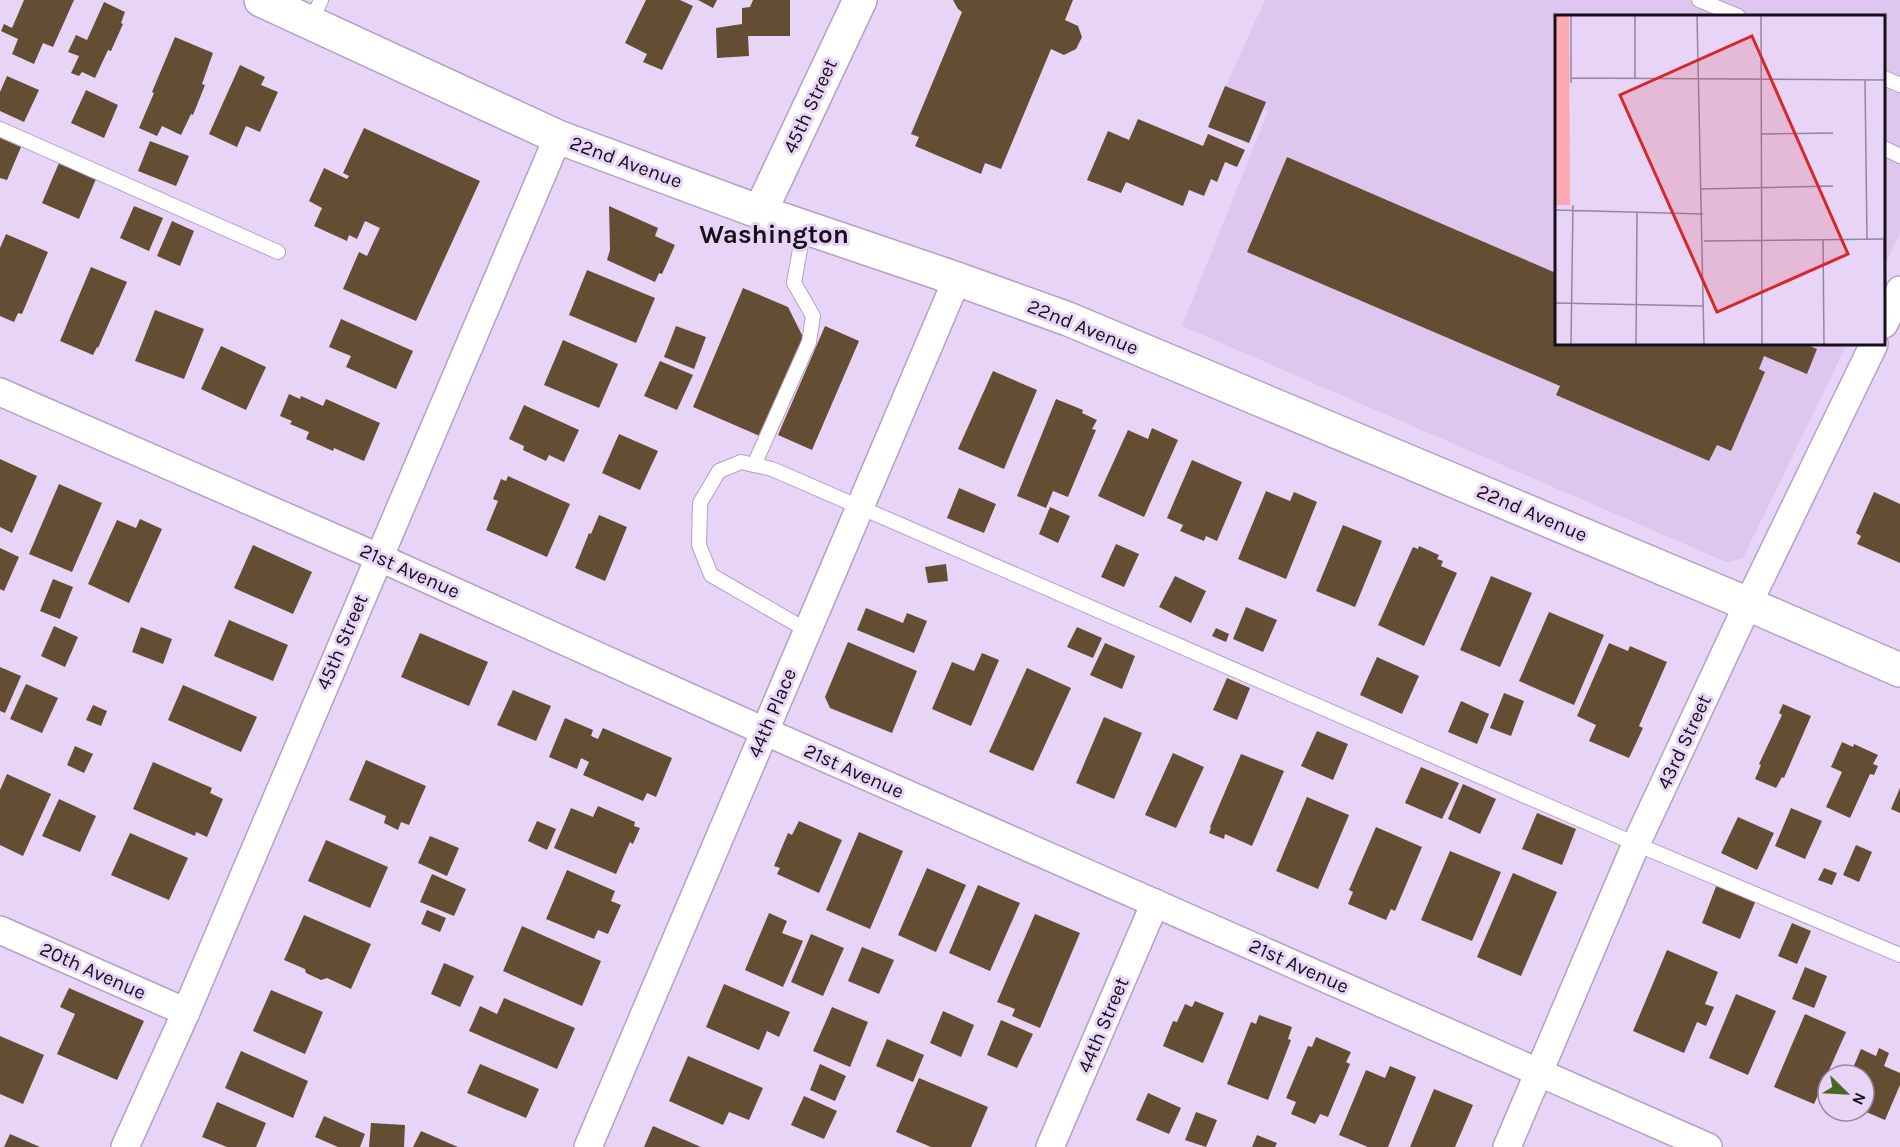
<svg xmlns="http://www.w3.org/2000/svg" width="1900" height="1147" viewBox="0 0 1900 1147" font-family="Karla,sans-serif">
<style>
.built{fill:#dec6ee}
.building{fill:#644e33}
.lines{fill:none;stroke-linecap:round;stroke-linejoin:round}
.service-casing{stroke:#b4a1c1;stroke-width:16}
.minor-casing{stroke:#b4a1c1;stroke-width:30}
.tertiary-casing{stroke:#b4a1c1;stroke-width:36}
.service{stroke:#fff;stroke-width:14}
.minor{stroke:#fff;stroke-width:27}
.tertiary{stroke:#fff;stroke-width:33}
.labels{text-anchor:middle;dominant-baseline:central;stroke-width:6;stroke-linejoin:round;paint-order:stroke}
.street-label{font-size:20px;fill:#17101b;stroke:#e8d4f6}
.district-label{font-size:26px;font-weight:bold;fill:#17101b;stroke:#e8d4f6}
.inset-road{fill:none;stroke:#94869e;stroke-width:1.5}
.view{fill:#d62828;fill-opacity:0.15;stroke:#d62828;stroke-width:3}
.inset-edge{fill:none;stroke:#17101b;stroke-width:3}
</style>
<rect width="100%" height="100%" fill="#e8d4f6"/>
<polygon class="built" points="1265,0 1900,0 1900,233 1884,267 1884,16 1556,16 1556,344 1847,344 1743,558 1726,562 1182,326 1268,111 1223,92"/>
<g class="building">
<polygon points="24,0 74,0 53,47 43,43 34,64 12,54 18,39 1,31 4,24 12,28"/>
<polygon points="646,0 680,0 693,6 662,70 643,62 647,54 625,43"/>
<polygon points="698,0 717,0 713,8"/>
<polygon points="753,0 790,0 790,36 748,36 749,56 717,58 716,28 742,24 742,8 750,7"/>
<polygon points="953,0 1073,0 1065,20 1078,26 1082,37 1076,49 1064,55 1051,49 1001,169 985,163 981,174 915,146 919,137 911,134 962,12 958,9"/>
<polygon points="104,2 125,12 121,23 123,24 111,51 108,50 95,78 82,72 79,76 71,73 79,56 68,52 76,35 87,40"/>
<polygon points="175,37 213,53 202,84 205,85 193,115 191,114 181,135 162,126 157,136 139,128 154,93 152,92"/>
<polygon points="240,65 265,77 261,85 278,92 260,132 246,126 237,147 209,134"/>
<polygon points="7,76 39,90 24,122 0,111 0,92"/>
<polygon points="1225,86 1266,102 1249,143 1208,127"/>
<polygon points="86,90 118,105 104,138 71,123"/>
<polygon points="1138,119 1203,146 1208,134 1245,150 1237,167 1225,162 1217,182 1211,179 1204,196 1189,190 1183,206 1126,182 1121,193 1087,180 1108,131 1129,140"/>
<polygon points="364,128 480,181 416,321 343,289 359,252 367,256 380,228 365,221 357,239 349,235 347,241 314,226 322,208 309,201 324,168 347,179 349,176 343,173"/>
<polygon points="0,138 21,147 7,180 0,178"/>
<polygon points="150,141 189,156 176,186 138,171"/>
<polygon points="1287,157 1556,273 1556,344 1805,344 1817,349 1807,374 1764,356 1759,369 1765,372 1731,451 1717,445 1709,461 1556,395 1560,386 1247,252"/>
<polygon points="59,163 96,179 79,219 42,203"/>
<polygon points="134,206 163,218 149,251 120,238"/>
<polygon points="609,206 658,228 655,236 675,245 662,274 659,273 655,282 607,260 610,250"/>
<polygon points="172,221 194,231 180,266 157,256"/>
<polygon points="6,234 48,252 22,314 18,313 14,322 0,316 0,248"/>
<polygon points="91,267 127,282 98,348 97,347 93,355 60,341"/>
<polygon points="587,270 655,298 636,343 569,315"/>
<polygon points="743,288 788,307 804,339 762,437 693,407"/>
<polygon points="155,310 204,329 184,379 135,361"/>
<polygon points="341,319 413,351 396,389 346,367 351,356 329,347"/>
<polygon points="676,326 706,337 694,369 664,357"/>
<polygon points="825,326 859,341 812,450 778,435"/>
<polygon points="563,340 618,364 599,408 544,385"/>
<polygon points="221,346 266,367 246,410 201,389"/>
<polygon points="660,361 693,375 677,410 644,396"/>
<polygon points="993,371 1037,390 1004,469 958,449"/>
<polygon points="289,394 300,399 301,396 323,406 326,399 380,423 364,461 334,448 333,451 306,439 309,432 290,424 292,421 280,416"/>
<polygon points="1056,399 1083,410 1082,413 1097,420 1092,429 1096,430 1068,497 1053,491 1046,508 1017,496"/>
<polygon points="524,405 579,430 564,462 549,455 546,461 523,450 524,446 509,439"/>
<polygon points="1152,428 1178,440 1144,517 1098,496 1128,430 1148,439"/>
<polygon points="619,434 658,451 640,490 602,473"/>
<polygon points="0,459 37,476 12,533 0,527"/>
<polygon points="1192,460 1242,482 1217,541 1206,536 1204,541 1180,531 1183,525 1167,518"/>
<polygon points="508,476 570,504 547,557 486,530 498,501 493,499 501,479 506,481"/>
<polygon points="59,484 102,503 72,572 29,554"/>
<polygon points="959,488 996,504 984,533 947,518"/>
<polygon points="1266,491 1290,501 1294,492 1317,502 1286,579 1238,559"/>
<polygon points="1874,492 1900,504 1900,563 1857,544 1861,536 1856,533"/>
<polygon points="1050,507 1070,516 1058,543 1039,534"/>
<polygon points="599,515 627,527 605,581 575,568 589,533 591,534"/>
<polygon points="140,519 162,529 129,603 88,584 117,520 136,528"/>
<polygon points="1343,525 1382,541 1355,607 1316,591"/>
<polygon points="1116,544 1139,554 1124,587 1101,577"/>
<polygon points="253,545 312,572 293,614 234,588"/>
<polygon points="1419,546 1439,555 1437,559 1443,561 1441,566 1457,573 1424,646 1378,625 1413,547 1418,549"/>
<polygon points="0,548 19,557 4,591 0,589"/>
<polygon points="946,564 948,581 928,583 925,567"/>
<polygon points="1175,576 1206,591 1191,623 1159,607"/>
<polygon points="1491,576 1532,593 1500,667 1460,650"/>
<polygon points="53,579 73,587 60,619 40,611"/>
<polygon points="1246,607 1277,620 1263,652 1233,639"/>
<polygon points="866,608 903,623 907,613 927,621 914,653 857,630"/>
<polygon points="1549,612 1604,635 1574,705 1519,681"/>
<polygon points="229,620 288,645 273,681 214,656"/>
<polygon points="54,626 78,637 65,667 41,656"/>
<polygon points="141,627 172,639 163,664 132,652"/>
<polygon points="1077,627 1102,638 1093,658 1067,647"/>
<polygon points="1216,628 1229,634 1226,642 1212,636"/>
<polygon points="420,633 488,662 469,706 401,677"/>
<polygon points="848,642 917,671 892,733 830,708 825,697"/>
<polygon points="1105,643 1135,656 1122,689 1090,675"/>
<polygon points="1609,643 1628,651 1630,646 1667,662 1639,726 1643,728 1629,758 1589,741 1596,725 1577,716"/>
<polygon points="982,653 999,660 971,726 932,709 952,662 974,671"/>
<polygon points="1377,657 1419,676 1402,714 1360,695"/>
<polygon points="0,667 21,676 5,713 0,711"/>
<polygon points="1027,668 1071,688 1033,771 989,752"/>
<polygon points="1227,678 1250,688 1237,720 1213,710"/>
<polygon points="26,684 58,698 42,733 10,719"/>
<polygon points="183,685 257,717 241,752 168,720"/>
<polygon points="513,690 551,706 536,741 497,725"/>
<polygon points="1504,693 1524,701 1511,736 1490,728"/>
<polygon points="1461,701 1489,714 1477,744 1448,732"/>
<polygon points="1783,704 1811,716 1784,778 1782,777 1776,788 1755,779 1761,765 1759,764 1782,715 1779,713"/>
<polygon points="93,705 107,711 101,726 86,720"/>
<polygon points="1104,717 1142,733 1114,799 1076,783"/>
<polygon points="565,718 593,730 591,736 598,739 603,728 672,758 656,797 647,793 643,801 583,775 589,762 581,758 577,769 549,757"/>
<polygon points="1317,731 1348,744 1333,780 1301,766"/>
<polygon points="1842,742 1853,747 1854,744 1878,755 1873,764 1878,766 1874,775 1870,774 1850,818 1826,807 1842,772 1831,767"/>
<polygon points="75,746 93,754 84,773 67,765"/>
<polygon points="1173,753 1204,767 1176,828 1145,815"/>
<polygon points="1241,754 1284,771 1252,846 1225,834 1224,839 1209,833 1211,828 1210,827"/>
<polygon points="366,760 426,786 409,825 401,822 398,830 384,823 386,816 349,800"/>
<polygon points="153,762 212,788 210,793 223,799 207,837 196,832 195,836 133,809"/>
<polygon points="1421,767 1459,783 1442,819 1405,803"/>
<polygon points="7,774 51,794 23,856 0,845 0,790"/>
<polygon points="1463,784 1496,799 1480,834 1448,819"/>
<polygon points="1900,788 1900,813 1891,809"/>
<polygon points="1307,797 1349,815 1318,889 1276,871"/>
<polygon points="59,799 96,816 80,852 42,836"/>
<polygon points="598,806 635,822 634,826 640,828 633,844 630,842 616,874 554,848 571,808 593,817"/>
<polygon points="1791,808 1822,821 1805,859 1775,846"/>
<polygon points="1537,813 1576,829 1562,865 1522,849"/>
<polygon points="1738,817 1774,833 1757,870 1721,853"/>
<polygon points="537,821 556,829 547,850 528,841"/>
<polygon points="799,821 842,840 819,893 777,874 780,868 774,866 788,833 792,835"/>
<polygon points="1376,827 1422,847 1395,911 1391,909 1386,920 1348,904 1353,892 1349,890"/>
<polygon points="859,832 903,851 870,929 826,910"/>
<polygon points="130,833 188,858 169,900 111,875"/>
<polygon points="430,836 459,848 447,876 418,863"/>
<polygon points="326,840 388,867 370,908 308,881"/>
<polygon points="1856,845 1872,852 1859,882 1843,875"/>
<polygon points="1450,851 1501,872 1472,941 1421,920"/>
<polygon points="927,868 966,885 936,952 898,935"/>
<polygon points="1824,868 1837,873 1832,885 1818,880"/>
<polygon points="567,870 615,891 611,901 621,905 608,934 598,930 594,939 546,919"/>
<polygon points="1513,873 1557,892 1521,976 1477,957"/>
<polygon points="432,874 466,889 454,916 420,902"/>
<polygon points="1717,884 1756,900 1740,939 1702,923"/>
<polygon points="978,885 1020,903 990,971 949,953"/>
<polygon points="427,910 446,918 440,932 421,924"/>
<polygon points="769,913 787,921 782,933 803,941 783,987 745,970"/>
<polygon points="1035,914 1080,933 1040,1028 1012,1016 1015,1009 997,1002"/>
<polygon points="304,915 371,944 351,989 327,978 321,980 306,973 305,969 284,960"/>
<polygon points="1792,923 1811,931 1797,964 1778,956"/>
<polygon points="522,926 601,961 582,1006 503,971"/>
<polygon points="811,934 844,948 823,996 791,982"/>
<polygon points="862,947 894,960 879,994 848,981"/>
<polygon points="1667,950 1718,972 1705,1004 1714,1007 1706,1026 1697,1022 1684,1053 1633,1031"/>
<polygon points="444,963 474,976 460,1007 431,994"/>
<polygon points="1805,967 1827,976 1814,1008 1792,999"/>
<polygon points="724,984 790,1012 779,1037 767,1031 759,1050 706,1027"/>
<polygon points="69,988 144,1021 117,1080 57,1054 75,1014 60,1007"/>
<polygon points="271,990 323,1012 305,1054 253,1031"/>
<polygon points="1736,994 1776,1011 1748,1075 1709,1058"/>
<polygon points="504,998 575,1028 557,1069 469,1031 480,1006 497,1014"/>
<polygon points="1195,1001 1224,1013 1203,1063 1163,1046 1173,1021 1177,1022 1185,1004 1192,1007"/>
<polygon points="832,1007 868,1022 850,1067 813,1051"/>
<polygon points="943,1011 974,1025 961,1057 930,1043"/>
<polygon points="1805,1014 1846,1032 1814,1104 1774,1087"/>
<polygon points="1259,1015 1292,1027 1288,1039 1291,1040 1268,1100 1227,1084 1251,1022 1256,1024"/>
<polygon points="1001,1020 1033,1034 1017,1068 987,1055"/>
<polygon points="0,1036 44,1055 23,1104 0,1094"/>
<polygon points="1316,1037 1351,1052 1346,1062 1350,1064 1328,1117 1320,1114 1315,1124 1291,1114 1296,1102 1286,1098 1308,1046 1312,1047"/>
<polygon points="887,1039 924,1055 913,1082 876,1066"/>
<polygon points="1879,1048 1889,1053 1884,1066 1900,1073 1900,1085 1885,1120 1864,1111 1864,1075 1850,1075 1861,1049 1876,1056"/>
<polygon points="241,1051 308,1081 293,1118 225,1088"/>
<polygon points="688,1056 763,1088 749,1120 729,1112 723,1125 669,1101"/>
<polygon points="480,1064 539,1089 526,1118 467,1093"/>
<polygon points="820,1064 846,1076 835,1101 810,1090"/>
<polygon points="1390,1066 1416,1077 1388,1147 1368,1147 1339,1135 1366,1070 1385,1078"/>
<polygon points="919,1078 988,1107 971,1147 931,1147 896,1132"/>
<polygon points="1434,1089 1473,1105 1455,1147 1410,1147"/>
<polygon points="1148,1093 1181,1108 1169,1134 1136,1120"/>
<polygon points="804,1096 837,1111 824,1139 791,1125"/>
<polygon points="217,1102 266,1123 256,1147 227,1147 202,1137"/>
<polygon points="1196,1112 1217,1120 1206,1147 1185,1140"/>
<polygon points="324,1116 365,1134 360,1147 338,1147 315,1137"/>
<polygon points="371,1123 405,1125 404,1147 369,1147"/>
<polygon points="653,1126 701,1147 644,1147"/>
<polygon points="421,1131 458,1147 413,1147"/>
<polygon points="10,1134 40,1147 4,1147"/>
<polygon points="1257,1135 1277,1143 1275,1147 1252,1147"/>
</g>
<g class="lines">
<defs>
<g id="service">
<polyline points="1699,0 1738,16"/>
<polyline points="311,22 321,0"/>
<polyline points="1884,78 1900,85"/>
<polyline points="0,129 278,252"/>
<polyline points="1884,148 1900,156"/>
<polyline points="754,465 809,342 813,316 794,283 804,227"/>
<polyline points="808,631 711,575 699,545 700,503 719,471 741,462 772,469 1636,844 1900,955"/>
</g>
<g id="minor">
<polyline points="1884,324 1900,290"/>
<polyline points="0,392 378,557 764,731 1708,1147"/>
<polyline points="0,930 186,1012"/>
<polyline points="125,1147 186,1012 558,137"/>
<path d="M 588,1147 C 710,857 836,569 957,279"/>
<polyline points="1050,1147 1155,903"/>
<polyline points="1507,1147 1636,844 1748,604 1874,344"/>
</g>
<g id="tertiary">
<polyline points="261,0 558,137 760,212 957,279 1068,319 1748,604 1900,670"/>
<polyline points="760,212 860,0"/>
</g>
</defs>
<use href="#service" class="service-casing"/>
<use href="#minor" class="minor-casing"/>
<use href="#tertiary" class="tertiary-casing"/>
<use href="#service" class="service"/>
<use href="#minor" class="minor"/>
<use href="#tertiary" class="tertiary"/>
</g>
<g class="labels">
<g class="street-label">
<text transform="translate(810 106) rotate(-65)">45th Street</text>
<text transform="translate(626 162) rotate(20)">22nd Avenue</text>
<text transform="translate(1083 327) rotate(22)">22nd Avenue</text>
<text transform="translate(1532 513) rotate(23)">22nd Avenue</text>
<text transform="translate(410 571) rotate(24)">21st Avenue</text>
<text transform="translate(342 642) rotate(-67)">45th Street</text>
<text transform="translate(772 713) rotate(-67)">44th Place</text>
<text transform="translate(1684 742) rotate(-65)">43rd Street</text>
<text transform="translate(854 771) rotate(24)">21st Avenue</text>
<text transform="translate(1299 966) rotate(24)">21st Avenue</text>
<text transform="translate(93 971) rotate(24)">20th Avenue</text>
<text transform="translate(1103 1025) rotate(-67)">44th Street</text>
</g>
<g class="district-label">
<text x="774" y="234">Washington</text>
</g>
</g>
<g transform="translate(1555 15)">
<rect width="330" height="330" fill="#e8d4f6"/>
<path d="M 0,0 L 14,0 L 15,190 L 0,190 Z" fill="#fca9b2"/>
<path class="inset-road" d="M 16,0 L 16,68M 142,0 L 149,330M 206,0 L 207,330M 16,63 L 330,65M 80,64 L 80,0M 310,65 L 312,225M 207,119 L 278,118M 145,174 L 278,171M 0,195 L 148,199M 268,224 L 269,330M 329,224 L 330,313M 149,226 L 330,224M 0,288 L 149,291M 16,330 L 18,190M 81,330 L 82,198"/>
<path class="view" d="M 197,21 L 293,239 L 162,297 L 65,80 Z"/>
<rect width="330" height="330" class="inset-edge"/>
</g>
<g transform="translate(1846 1093) rotate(114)"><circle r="28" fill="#e8d4f6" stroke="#94869e" stroke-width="1.5"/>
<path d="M0-4.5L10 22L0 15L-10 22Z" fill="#466921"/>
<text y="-9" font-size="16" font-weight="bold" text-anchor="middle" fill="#17101b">N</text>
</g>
</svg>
